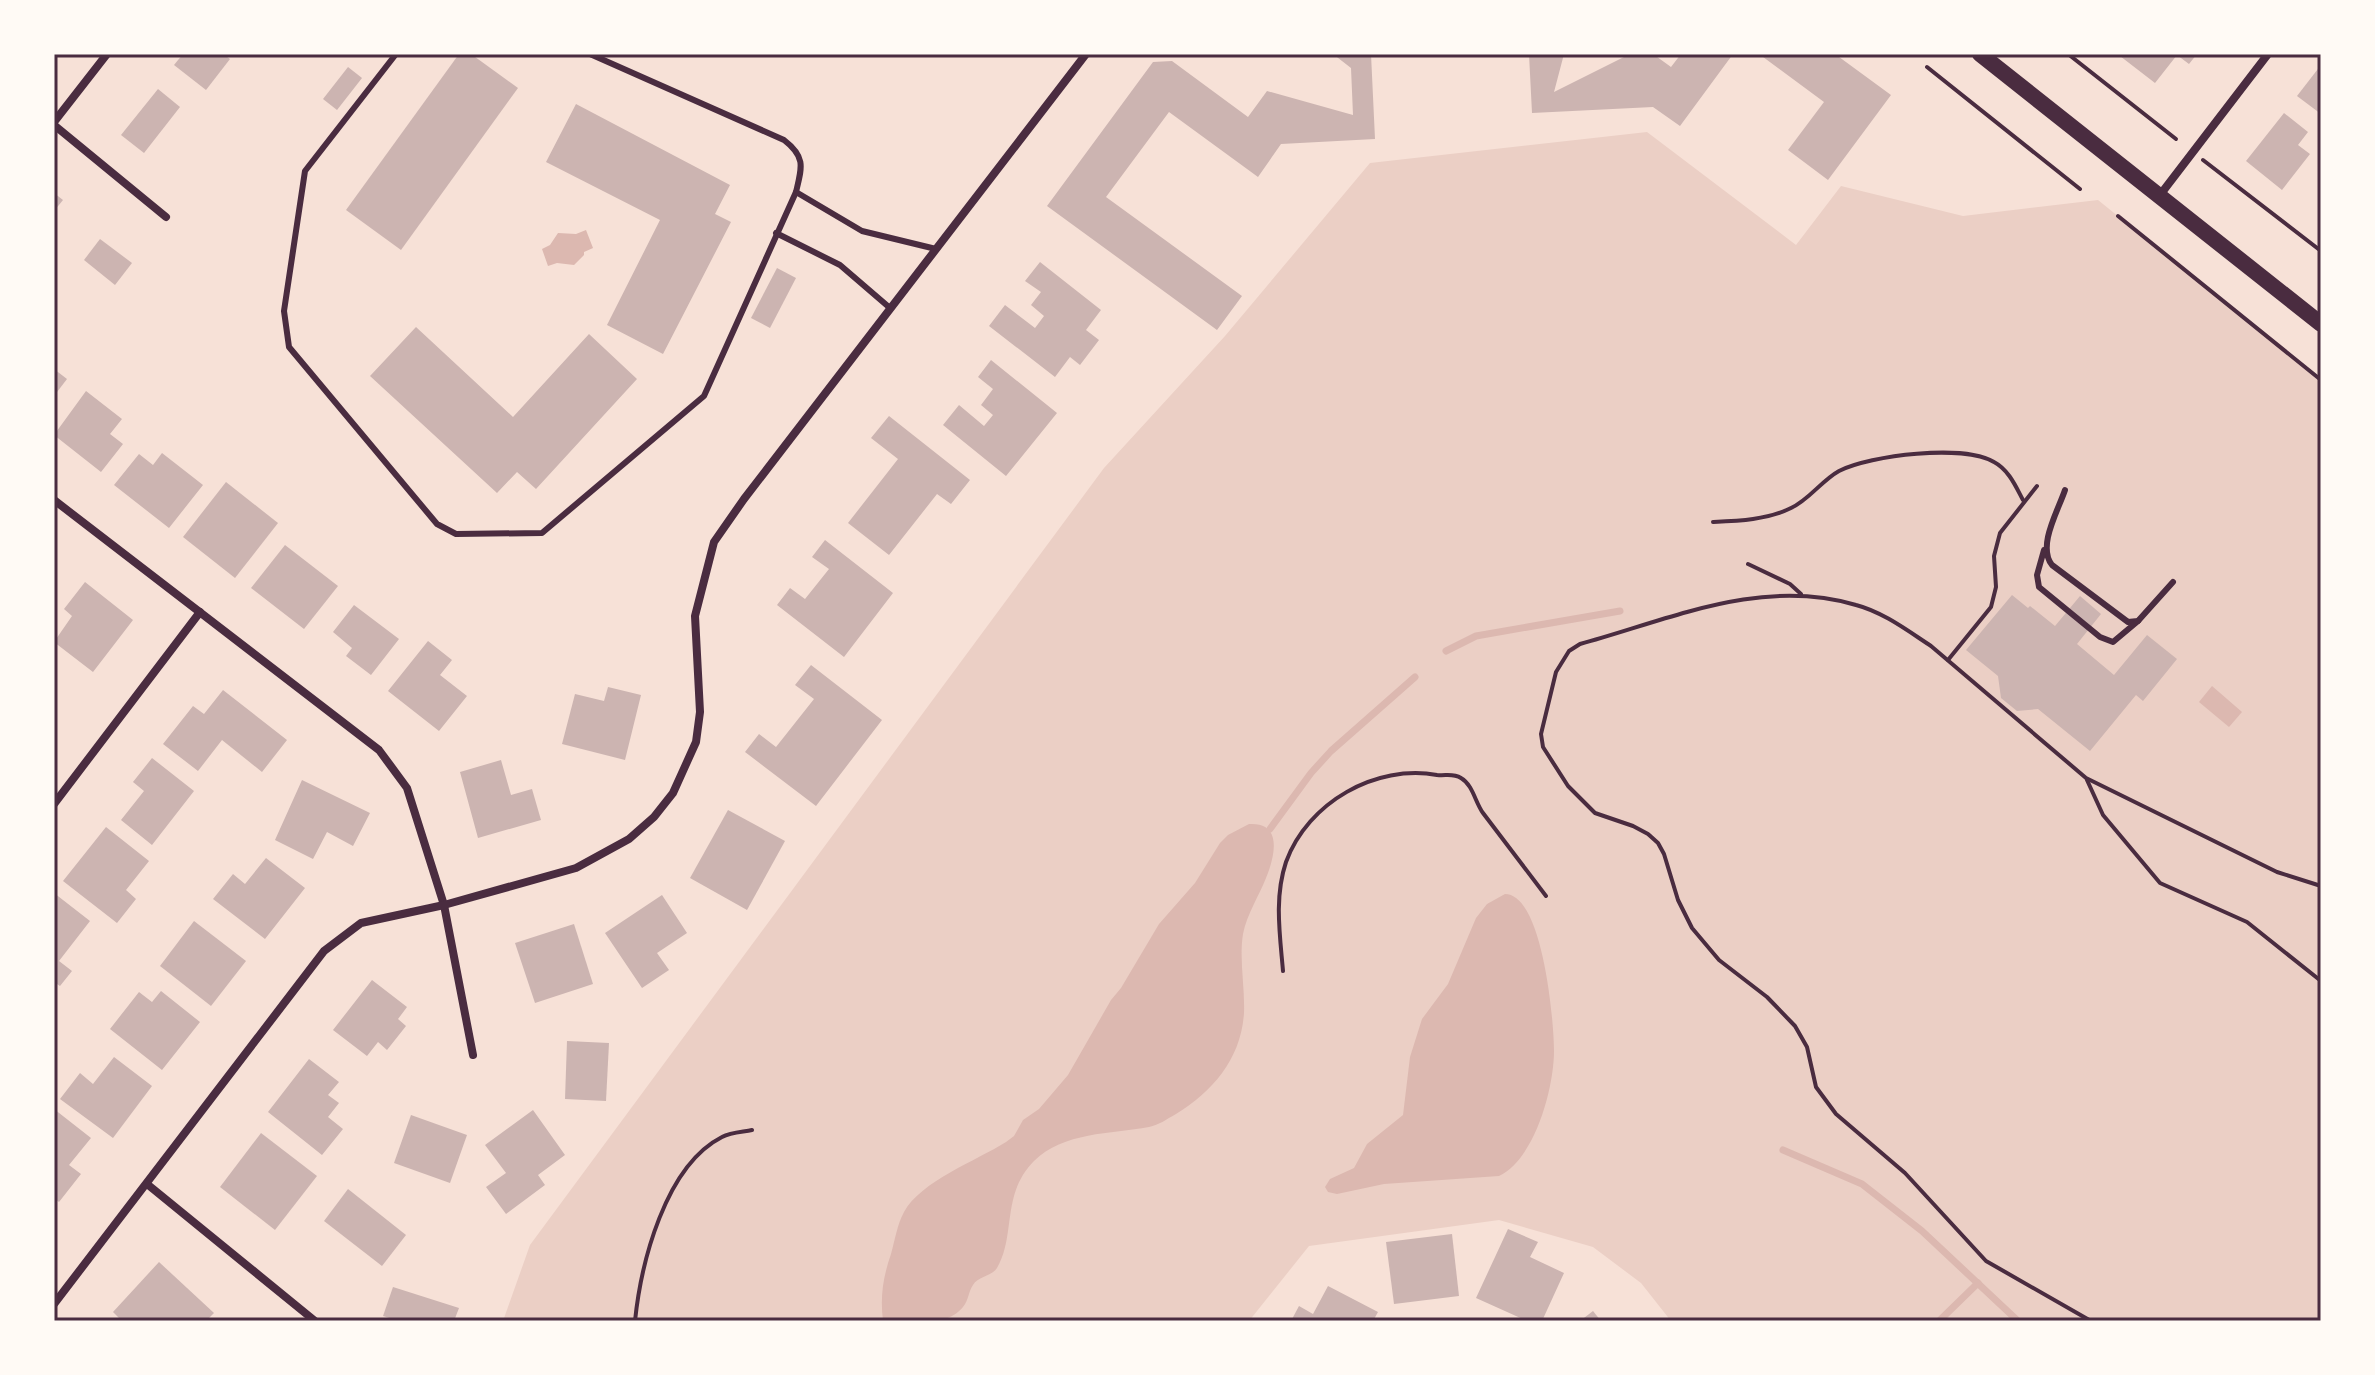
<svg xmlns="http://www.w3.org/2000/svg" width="2375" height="1375" viewBox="0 0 2375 1375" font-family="Lato,sans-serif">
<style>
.green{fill:#ebcfc5}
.water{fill:#dcb8b0}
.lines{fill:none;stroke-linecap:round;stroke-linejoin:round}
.stream{stroke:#dcb8b0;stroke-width:7}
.building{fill:#ccb4b1}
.path{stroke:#4a2c40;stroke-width:4}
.service{stroke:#4a2c40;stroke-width:6}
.minor{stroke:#4a2c40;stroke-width:8}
.secondary{stroke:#4a2c40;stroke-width:16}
.neatline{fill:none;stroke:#4a2c40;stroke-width:3}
</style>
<rect width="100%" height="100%" fill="#f7e1d7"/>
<polygon class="green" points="1647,132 1796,245 1841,186 1963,216 2098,200 2321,380 2321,1321 1671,1321 1641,1283 1593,1247 1499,1220 1309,1246 1249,1321 503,1321 530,1245 1104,468 1225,336 1370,163"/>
<g class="water">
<polygon points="586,230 593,248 584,252 584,255 574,265 557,263 548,266 542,249 550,245 558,233 576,234"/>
<polygon points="2212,686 2242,712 2229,727 2199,702"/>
<path d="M 1249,824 C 1283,822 1275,856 1266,878 C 1259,896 1247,914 1243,934 C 1239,959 1245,987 1244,1013 C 1241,1059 1213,1091 1176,1114 C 1167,1119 1159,1125 1149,1127 C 1111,1134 1063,1132 1034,1161 C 1001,1194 1016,1236 997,1268 C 991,1277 978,1276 973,1285 C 968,1292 969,1300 963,1307 C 945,1329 908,1321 883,1321 C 880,1297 883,1277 891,1254 C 895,1240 897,1225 904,1212 C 921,1181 976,1161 1006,1142 L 1014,1136 L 1023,1120 L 1039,1109 L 1068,1075 L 1111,1000 L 1121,988 L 1159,924 L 1195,883 L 1220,843 L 1228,835 Z"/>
<path d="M 1505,894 C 1543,894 1554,1022 1554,1051 C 1554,1088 1535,1159 1499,1176 L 1384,1184 L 1337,1194 L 1328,1192 L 1325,1187 L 1330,1179 L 1354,1168 L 1367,1144 L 1403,1115 L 1410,1057 L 1422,1019 L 1448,984 L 1476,918 L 1487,904 Z"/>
</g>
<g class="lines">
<g class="stream">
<polyline points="1446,651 1476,636 1620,611"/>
<polyline points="1270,829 1311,773 1331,751 1415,677"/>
<polyline points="1783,1150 1862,1184 1922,1231 2018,1321"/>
<polyline points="1939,1321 1978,1283"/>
</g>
</g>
<g class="building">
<polygon points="183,54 223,54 230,59 206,90 174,65"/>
<polygon points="459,54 471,54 518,88 401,250 346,210"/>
<polygon points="1333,54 1371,54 1375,139 1281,144 1258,177 1169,112 1106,197 1242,296 1217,330 1047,206 1153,62 1172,61 1248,117 1267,91 1353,115 1351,68"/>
<polygon points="1529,54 1564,54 1554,92 1630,54 1653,54 1671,67 1681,54 1733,54 1680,126 1653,107 1532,113"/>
<polygon points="1759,54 1835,54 1891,95 1828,180 1788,150 1824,102"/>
<polygon points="2121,54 2197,54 2189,64 2177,55 2155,83 2120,56"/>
<polygon points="2321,65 2321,114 2297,96"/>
<polygon points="348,67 362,78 337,110 323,99"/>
<polygon points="158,89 180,107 144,153 121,135"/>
<polygon points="576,104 730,185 715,214 731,222 663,354 607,325 660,220 546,162"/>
<polygon points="2284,113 2308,132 2298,145 2310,154 2282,190 2246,161"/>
<polygon points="54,193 63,200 54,211"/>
<polygon points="100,239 132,263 115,285 84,260"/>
<polygon points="1040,262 1101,310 1086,330 1099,340 1080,365 1070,357 1055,377 989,326 1005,305 1035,328 1044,316 1031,305 1041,292 1025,281"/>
<polygon points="777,268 796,278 770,328 751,318"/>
<polygon points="416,327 513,417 589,334 637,379 536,489 517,472 497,493 370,376"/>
<polygon points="991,360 1057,413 1006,476 943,425 959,405 984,426 993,415 981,405 993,389 978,377"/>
<polygon points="54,369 67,379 54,396"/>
<polygon points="86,391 122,419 110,434 123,444 101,472 54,435"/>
<polygon points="889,416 970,480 951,504 937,494 889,555 848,523 898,459 871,438"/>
<polygon points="162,453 203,485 169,528 114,485 139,454 153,465"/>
<polygon points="226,482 278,523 235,578 183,537"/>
<polygon points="825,540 893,593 844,657 777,605 790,588 805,599 829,569 812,557"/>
<polygon points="285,545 338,586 304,629 251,588"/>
<polygon points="85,582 133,620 93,672 54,642 72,616 64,609"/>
<polygon points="2012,595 2028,608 2030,606 2055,626 2080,596 2101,614 2077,644 2114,675 2147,635 2177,659 2143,701 2136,695 2090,751 2038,709 2017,711 2001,698 1998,676 1966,650"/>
<polygon points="354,605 399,639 371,675 346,656 352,648 333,632"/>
<polygon points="428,641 452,660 440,675 467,696 439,731 388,691"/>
<polygon points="811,665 882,720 816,806 745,752 759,734 776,747 814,699 795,685"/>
<polygon points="608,687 641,695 625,760 562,744 575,694 604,701"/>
<polygon points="223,690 287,740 262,772 222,740 198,771 163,744 193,706 204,714"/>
<polygon points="152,758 194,791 152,845 121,820 144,791 133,782"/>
<polygon points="501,760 511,795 532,789 541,820 478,838 460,772"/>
<polygon points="302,780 370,813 353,846 327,832 313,859 275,840"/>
<polygon points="728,810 785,841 747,910 690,878"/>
<polygon points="106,827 149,861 126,890 136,899 117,923 63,881"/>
<polygon points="266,858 305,888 265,939 213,899 233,874 245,884"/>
<polygon points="54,893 90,921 59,961 72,971 60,986 54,982"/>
<polygon points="662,895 687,933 657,953 669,970 642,988 605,933"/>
<polygon points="194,921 246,961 211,1006 160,966"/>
<polygon points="574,924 593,984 535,1003 515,943"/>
<polygon points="372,980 407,1007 398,1019 406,1026 387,1050 378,1042 367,1056 333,1030"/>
<polygon points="161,991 200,1022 162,1070 110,1029 139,992 152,1002"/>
<polygon points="567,1041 609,1043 606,1101 565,1099"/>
<polygon points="114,1057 152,1086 113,1138 60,1099 80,1073 93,1084"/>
<polygon points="309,1059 339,1082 328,1095 339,1103 328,1117 343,1129 322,1155 268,1112"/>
<polygon points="54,1109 91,1138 69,1165 81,1174 59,1202 54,1198"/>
<polygon points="533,1110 565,1155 538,1175 545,1185 506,1214 486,1187 506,1173 485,1145"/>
<polygon points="411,1115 467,1135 450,1183 394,1163"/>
<polygon points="261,1133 317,1176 275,1230 220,1187"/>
<polygon points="348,1189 406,1235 382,1266 324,1221"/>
<polygon points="1508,1229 1538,1242 1530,1257 1564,1273 1542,1321 1527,1321 1476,1298"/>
<polygon points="1452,1234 1459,1296 1394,1304 1386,1242"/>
<polygon points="159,1262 214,1313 206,1321 122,1321 113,1312"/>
<polygon points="1328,1286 1378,1312 1373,1321 1291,1321 1299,1306 1313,1314"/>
<polygon points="393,1287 459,1308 454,1321 399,1321 383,1316"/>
<polygon points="1593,1311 1601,1321 1580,1321"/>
</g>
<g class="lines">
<g class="path">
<polyline points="2068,54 2176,139"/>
<polyline points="1927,67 2080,189"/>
<polyline points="2203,160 2321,251"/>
<polyline points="2118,216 2321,380"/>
<path d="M 1713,522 C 1739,521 1767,520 1791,508 C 1809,500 1821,481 1839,471 C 1871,455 1963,444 1994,462 C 2009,470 2016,487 2023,500"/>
<polyline points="1748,564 1790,584 1801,594"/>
<polyline points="1948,660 1991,607 1996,587 1994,556 2000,533 2037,486"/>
<polyline points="2087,780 2103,815 2160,883 2247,922 2321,981"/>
<path d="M 1283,971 C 1280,935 1274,898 1286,862 C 1308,802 1376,764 1437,775 C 1446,776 1453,773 1461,778 C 1473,785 1475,802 1483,813 C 1504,841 1525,868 1546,896"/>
<path d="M 635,1321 C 641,1263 665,1166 722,1137 C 731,1132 742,1132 752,1130"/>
<path d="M 2091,1321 L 1986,1261 L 1905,1173 L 1836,1114 L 1816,1087 L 1807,1047 L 1795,1026 L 1767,997 L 1719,960 L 1692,928 L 1678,900 L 1664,854 L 1658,843 L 1648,834 L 1633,826 L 1595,813 L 1568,786 L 1543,747 L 1541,734 L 1556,672 L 1569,651 L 1580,644 C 1671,619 1761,577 1856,605 C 1883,612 1908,631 1931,646 L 2086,778 L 2277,872 L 2321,886"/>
</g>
<g class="service">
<path d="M 396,54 L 305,171 L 284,311 L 289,347 L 437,524 L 456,534 L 542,533 L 704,396 L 796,192 C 802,167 806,157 784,140 L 590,54"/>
<polyline points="796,192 862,231 936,249"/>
<polyline points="776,233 840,265 890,308"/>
<path d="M 2065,490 C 2058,511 2037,546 2052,565 L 2128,622 L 2138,621 L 2173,582"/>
<polyline points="2044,550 2037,575 2039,587 2100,637 2113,642 2138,621"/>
</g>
<g class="minor">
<polyline points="54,122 107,54"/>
<polyline points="54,125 166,217"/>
<polyline points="2160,195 2268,54"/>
<polyline points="54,500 379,750 407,788 444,905 473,1055"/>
<polyline points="54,804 200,612"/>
<polyline points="147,1184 315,1321"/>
<polyline points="54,1304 324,951 361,923 444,905 576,868 629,839 654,817 673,793 696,742 700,712 695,616 714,542 744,499 1086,54"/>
</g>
<polyline class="secondary" points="1980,54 2321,324"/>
</g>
<rect width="2375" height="1375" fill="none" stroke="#fffaf5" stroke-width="112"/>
<rect x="56" y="56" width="2263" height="1263" class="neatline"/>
</svg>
